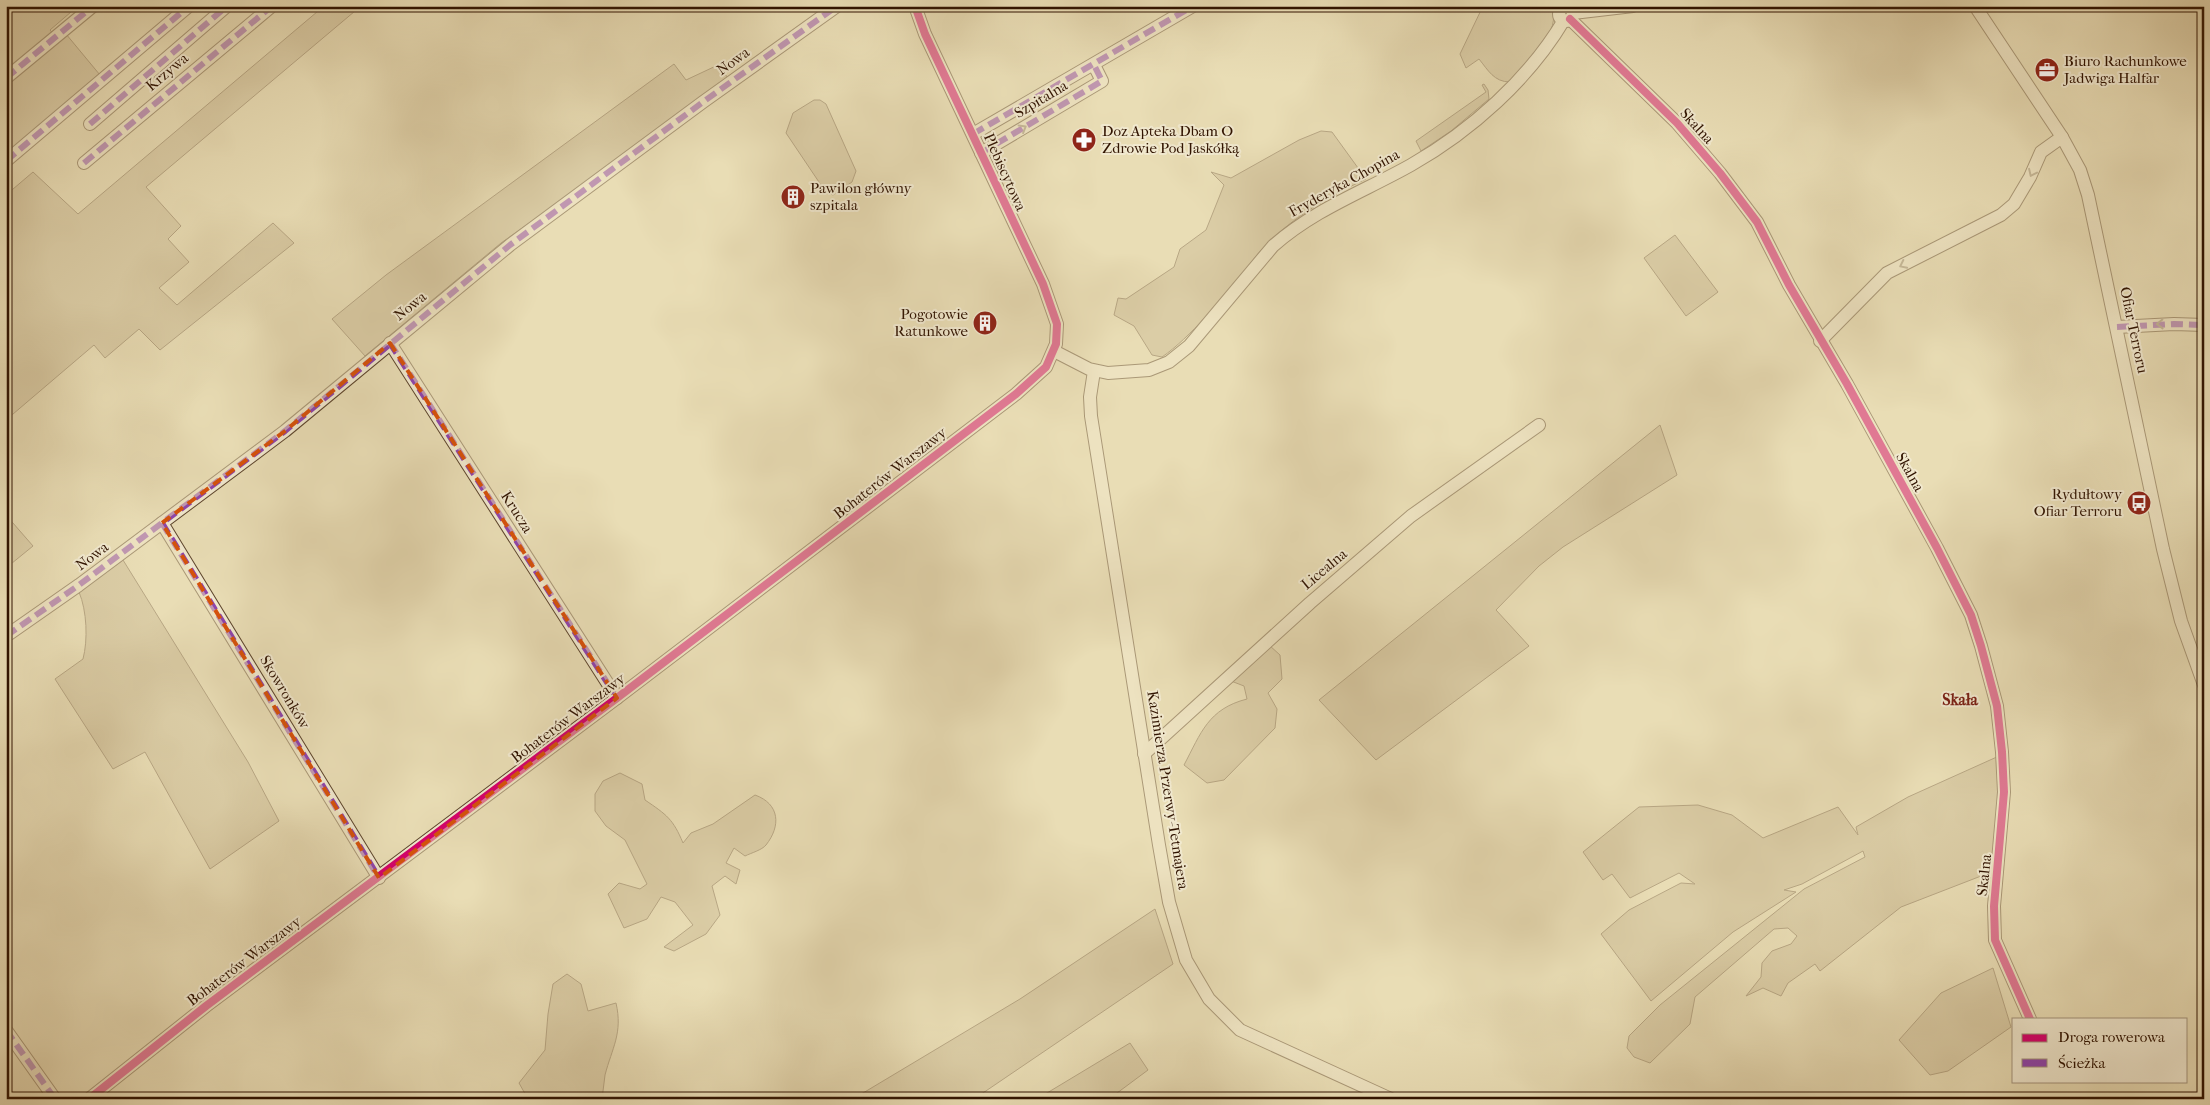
<svg xmlns="http://www.w3.org/2000/svg" width="2210" height="1105" viewBox="0 0 2210 1105" font-family="'IM FELL French Canon',serif">
<style>
.green{fill:#cabb96;stroke:#7d674b}
.lines{fill:none;stroke-linecap:round;stroke-linejoin:round}
.minor-casing{stroke:#5e462d;stroke-width:14}
.minor{stroke:#f1e9cf;stroke-width:12}
.quiet{stroke:#8e44ad;stroke-width:6;stroke-dasharray:12 6;stroke-linecap:butt}
.cycleway-casing{stroke:#f1e9cf;stroke-width:11}
.cycleway{stroke:#d6006c;stroke-width:8}
.oneway{stroke:#9a8972}
.marked{fill:none;stroke:#d6520b;stroke-width:4;stroke-dasharray:10 6;stroke-linejoin:round}
.labels{text-anchor:middle;dominant-baseline:central;stroke-width:4;stroke-linejoin:round;paint-order:stroke}
.street-label{font-size:15px;fill:#301300;stroke:#f1e9cf}
.poi-label{font-size:15px;fill:#301300;stroke:#f1e9cf;text-anchor:start}
.neighbourhood-label{font-size:16px;font-weight:bold;fill:#7a1f14;stroke:#f1e9cf}
</style>
<rect width="100%" height="100%" fill="#e9ddb5"/>
<filter id="stains"><feTurbulence type="fractalNoise" baseFrequency=".004" numOctaves="4"/><feColorMatrix values="0 0 0 0 .2 0 0 0 0 .09 0 0 0 0 .02 0 0 0 .5 -.17"/></filter>
<radialGradient id="worn" r=".72"><stop offset=".6" stop-color="#630" stop-opacity="0"/><stop offset="1" stop-color="#630" stop-opacity=".3"/></radialGradient>
<g class="green">
<polygon points="6,6 78,6 50,30 56,37 6,78"/>
<polygon points="324,6 361,6 146,187 181,226 168,239 189,262 159,288 177,305 273,223 294,243 160,350 139,329 105,358 94,345 6,420 6,195 33,172 78,214"/>
<path d="M 1483,6 L 1550,6 C 1566,29 1524,66 1510,82 C 1494,82 1488,70 1479,59 L 1466,68 L 1460,54 Z"/>
<polygon points="66,34 100,75 6,153 6,83"/>
<polygon points="674,64 686,80 718,65 728,78 671,123 501,243 365,356 332,319 386,275"/>
<polygon points="1484,84 1488,90 1489,99 1451,131 1421,151 1416,141 1486,92 1482,85"/>
<polygon points="814,100 820,100 826,104 856,171 852,182 833,195 825,191 786,133 793,113"/>
<path d="M 1321,131 L 1332,132 L 1366,179 C 1328,197 1294,216 1264,247 C 1257,254 1251,263 1245,271 C 1223,297 1190,338 1162,357 L 1152,355 L 1134,326 L 1114,315 L 1118,298 L 1126,299 L 1174,267 L 1180,249 L 1206,230 L 1224,185 L 1211,172 L 1231,178 L 1299,140 Z"/>
<polygon points="1675,235 1718,292 1686,316 1644,258"/>
<polygon points="1660,425 1677,475 1563,547 1539,566 1496,610 1529,646 1376,760 1319,700"/>
<polygon points="6,515 33,546 6,568"/>
<path d="M 123,560 L 248,762 L 279,821 L 210,869 L 145,752 L 113,769 L 55,679 L 83,659 C 88,640 87,611 79,592 Z"/>
<path d="M 1269,645 L 1280,655 L 1282,679 L 1268,693 L 1277,709 L 1275,728 L 1224,780 L 1207,783 L 1184,765 C 1201,733 1208,709 1247,699 L 1244,686 L 1231,681 Z"/>
<polygon points="1999,756 2000,793 1994,871 1901,907 1820,971 1815,964 1788,983 1781,996 1763,988 1746,996 1761,977 1762,963 1772,951 1791,944 1797,936 1788,928 1774,929 1695,997 1690,1024 1650,1063 1634,1057 1627,1048 1629,1036 1660,1005 1804,889 1865,857 1863,851 1802,884 1784,890 1796,892 1733,932 1651,1001 1601,934 1629,910 1681,883 1695,884 1679,873 1630,898 1612,874 1603,880 1583,852 1639,807 1698,805 1732,815 1763,838 1838,807 1858,835 1856,827 1908,797"/>
<path d="M 620,773 L 642,784 L 645,800 C 667,815 673,819 683,843 L 691,833 L 713,824 L 755,795 C 780,804 781,826 766,845 C 762,850 751,853 745,856 L 734,848 L 726,863 L 740,870 L 736,884 L 725,876 L 712,886 L 720,915 L 706,934 L 674,951 L 664,947 L 693,925 L 675,902 L 661,897 L 647,919 L 624,928 L 608,894 L 619,883 L 640,889 L 647,884 L 625,840 L 606,826 L 595,811 L 595,794 L 603,781 Z"/>
<polygon points="1155,909 1173,964 974,1099 853,1099 1020,999"/>
<polygon points="1993,968 2011,1027 1948,1071 1930,1075 1899,1040 1941,993"/>
<path d="M 567,974 L 581,984 L 588,1011 L 616,1003 C 623,1033 612,1048 605,1075 C 604,1083 603,1091 602,1099 L 528,1099 L 519,1083 L 545,1050 L 548,1014 L 553,984 Z"/>
<polygon points="1130,1043 1148,1070 1109,1099 1037,1099"/>
</g>
<g class="lines">
<defs>
<g id="minor">
<polyline points="1975,6 2062,137 2080,170 2088,195 2163,549 2181,621 2204,685"/>
<circle cx="1566" cy="14" r="7"/>
<polyline points="1573,13 1633,6"/>
<polyline points="1570,19 1677,123 1720,173 1757,222 1789,285 1847,384 1937,548 1971,615 1981,646 1997,706 2002,752 2004,792 1994,906 1995,940 2030,1019"/>
<polyline points="6,78 93,6"/>
<polyline points="90,124 227,6"/>
<polyline points="973,134 1193,6"/>
<polyline points="981,153 1102,81 1094,65"/>
<polyline points="6,161 189,6"/>
<polyline points="84,163 272,6"/>
<polyline points="2117,327 2174,324 2204,325"/>
<polyline points="1820,341 1887,273 2001,215 2014,204 2030,177 2041,152 2062,137"/>
<polyline points="390,343 617,698"/>
<path d="M 1054,351 L 1089,369 L 1108,373 L 1149,370 L 1169,362 L 1189,346 L 1273,246 C 1315,209 1363,192 1411,165 C 1471,131 1529,79 1564,20"/>
<polyline points="1094,371 1090,397 1091,416 1159,845 1169,902 1186,960 1209,999 1240,1030 1391,1099"/>
<polyline points="162,523 379,878"/>
<polyline points="6,636 79,585 285,431 510,245 703,102 837,6"/>
<polyline points="1144,754 1310,603 1411,516 1539,425"/>
<polyline points="6,1030 55,1099"/>
<polyline points="89,1099 206,1006 617,698 1016,394 1046,367 1056,344 1057,324 1043,284 925,34 915,6"/>
</g>
</defs>
<use href="#minor" class="minor-casing"/>
<use href="#minor" class="minor"/>
<g class="quiet">
<polyline points="1559,6 1562,9"/>
<polyline points="6,78 93,6"/>
<polyline points="90,124 227,6"/>
<polyline points="973,134 1193,6"/>
<polyline points="981,153 1102,81 1094,65"/>
<polyline points="6,161 189,6"/>
<polyline points="84,163 272,6"/>
<polyline points="2117,327 2174,324 2204,325"/>
<polyline points="390,343 617,698"/>
<polyline points="162,523 379,878"/>
<polyline points="6,636 79,585 285,431 510,245 703,102 837,6"/>
<polyline points="6,1030 55,1099"/>
</g>
<defs>
<g id="cycleway">
<polyline points="1570,19 1677,123 1720,173 1757,222 1789,285 1847,384 1937,548 1971,615 1981,646 1997,706 2002,752 2004,792 1994,906 1995,940 2030,1019"/>
<polyline points="89,1099 206,1006 617,698 1016,394 1046,367 1056,344 1057,324 1043,284 925,34 915,6"/>
</g>
</defs>
<use href="#cycleway" class="cycleway-casing"/>
<use href="#cycleway" class="cycleway"/>
</g>
<defs><path id="oneway-chevron" d="M-2-3.5L2.5 0L-2 3.5" fill="none" stroke-width="1.6" stroke-linecap="round" stroke-linejoin="round" transform="scale(1.25)"/></defs>
<g class="oneway">
<use href="#oneway-chevron" transform="translate(1023 128) rotate(-31)"/>
<use href="#oneway-chevron" transform="translate(2032 173) rotate(115)"/>
<use href="#oneway-chevron" transform="translate(1903 265) rotate(154)"/>
<use href="#oneway-chevron" transform="translate(2160 324) rotate(179)"/>
</g>
<path d="M0 0H2210V1105H0ZM 390,343 L 617,698 L 379,878 L 162,523 L 285,431 Z" fill="#e9ddb5" fill-opacity=".55" fill-rule="evenodd"/>
<path class="marked" d="M 390,343 L 617,698 L 379,878 L 162,523 L 285,431 Z"/>
<defs>
<symbol id="office-disc" viewBox="-11 -11 22 22"><circle r="9.5" fill="#8f2418" stroke="#f1e9cf"/><path d="M-6-3h4V-5.5h4V-3h4V5H-6ZM-1-4.5V-3h2v-1.5ZM-6 0V1H6V0Z" fill="#fff"/></symbol>
<symbol id="pharmacy-disc" viewBox="-11 -11 22 22"><circle r="9.5" fill="#8f2418" stroke="#f1e9cf"/><path d="M-2-6h4v4h4v4h-4v4h-4v-4h-4v-4h4Z" fill="#fff"/></symbol>
<symbol id="building-disc" viewBox="-11 -11 22 22"><circle r="9.5" fill="#8f2418" stroke="#f1e9cf"/><path d="M-4-6H4V6H1V3H-1V6H-4ZM-2.5-4.3h1.7v1.8h-1.7ZM.8-4.3h1.7v1.8H.8ZM-2.5-1h1.7V.8h-1.7ZM.8-1h1.7V.8H.8Z" fill="#fff"/></symbol>
<symbol id="bus-disc" viewBox="-11 -11 22 22"><circle r="9.5" fill="#8f2418" stroke="#f1e9cf"/><path d="M-5-6H5V4H4V6H2V4H-2V6H-4V4H-5ZM-3.5-4V0h7V-4ZM-3.5 1.2v1.5H-2V1.2ZM2 1.2v1.5H3.5V1.2Z" fill="#fff"/></symbol>
</defs>
<g fill-rule="evenodd">
<use href="#office-disc" x="2033" y="56" width="28" height="28"/>
<use href="#pharmacy-disc" x="1070" y="126" width="28" height="28"/>
<use href="#building-disc" x="779" y="183" width="28" height="28"/>
<use href="#building-disc" x="971" y="309" width="28" height="28"/>
<use href="#bus-disc" x="2125" y="489" width="28" height="28"/>
</g>
<g class="labels">
<g class="street-label">
<text transform="translate(733 61) rotate(-36)">Nowa</text>
<text transform="translate(167 72) rotate(-40)">Krzywa</text>
<text transform="translate(1041 99) rotate(-31)">Szpitalna</text>
<text transform="translate(1697 126) rotate(48)">Skalna</text>
<text transform="translate(1005 172) rotate(66)">Plebiscytowa</text>
<text transform="translate(1344 183) rotate(-29)">Fryderyka Chopina</text>
<text transform="translate(410 306) rotate(-39)">Nowa</text>
<text transform="translate(2134 330) rotate(78)">Ofiar Terroru</text>
<text transform="translate(1910 472) rotate(61)">Skalna</text>
<text transform="translate(890 473) rotate(-38)">Bohaterów Warszawy</text>
<text transform="translate(517 512) rotate(58)">Krucza</text>
<text transform="translate(92 556) rotate(-37)">Nowa</text>
<text transform="translate(1324 569) rotate(-40)">Licealna</text>
<text transform="translate(285 692) rotate(59)">Skowronków</text>
<text transform="translate(568 718) rotate(-37)">Bohaterów Warszawy</text>
<text transform="translate(1168 790) rotate(81)">Kazimierza Przerwy-Tetmajera</text>
<text transform="translate(1984 875) rotate(-84)">Skalna</text>
<text transform="translate(244 961) rotate(-37)">Bohaterów Warszawy</text>
</g>
<g class="poi-label">
<text x="2064" y="61">Biuro Rachunkowe<tspan x="2064" dy="17">Jadwiga Halfar</tspan></text>
<text x="1102" y="131">Doz Apteka Dbam O<tspan x="1102" dy="17">Zdrowie Pod Jaskółką</tspan></text>
<text x="810" y="188">Pawilon główny<tspan x="810" dy="17">szpitala</tspan></text>
<text x="968" y="314" text-anchor="end">Pogotowie<tspan x="968" dy="17">Ratunkowe</tspan></text>
<text x="2122" y="494" text-anchor="end">Rydułtowy<tspan x="2122" dy="17">Ofiar Terroru</tspan></text>
</g>
<g class="neighbourhood-label">
<text x="1960" y="699">Skała</text>
</g>
</g>
<rect width="2210" height="1105" fill="none" stroke="#e9ddb5" stroke-width="25"/>
<rect x="8" y="8" width="2195" height="1090" fill="none" stroke="#301300" stroke-width="2.5"/>
<rect x="12" y="12" width="2185" height="1080" fill="none" stroke="#301300"/>
<rect x="2012" y="1018" width="175" height="65" fill="#f1e9cf" stroke="#a4937c"/>
<rect x="2022" y="1034" width="25" height="8" fill="#d6006c" stroke="#a4937c"/>
<text x="2058" y="1042" font-size="15" fill="#301300">Droga rowerowa</text>
<rect x="2022" y="1059" width="25" height="8" fill="#8e44ad" stroke="#a4937c"/>
<text x="2058" y="1068" font-size="15" fill="#301300">Ścieżka</text>
<rect width="100%" height="100%" filter="url(#stains)"/>
<rect width="100%" height="100%" fill="url(#worn)"/>
</svg>
